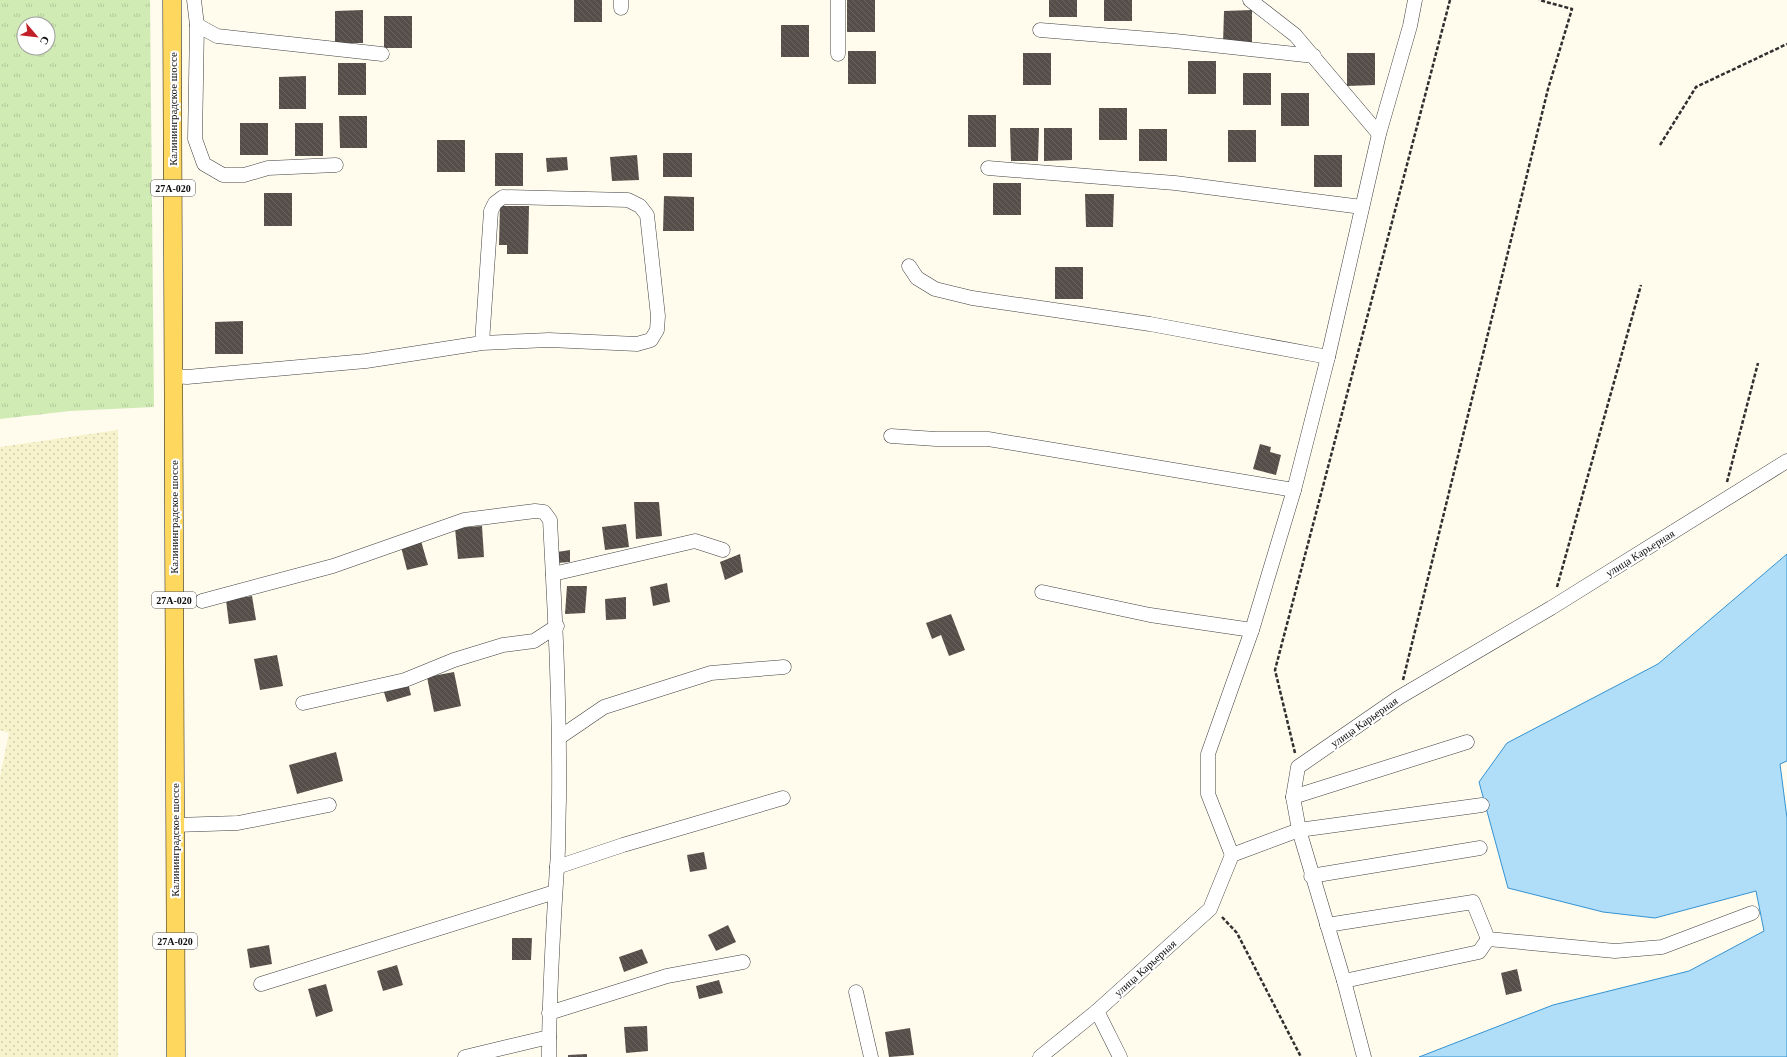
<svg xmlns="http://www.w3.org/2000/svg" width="1787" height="1057" viewBox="0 0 1787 1057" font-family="'Times New Roman',serif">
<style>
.farmland{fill:url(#farmland-dots)}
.grass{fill:url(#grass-tufts);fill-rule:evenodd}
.water{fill:#b0ddf8;stroke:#3493d2}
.building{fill:url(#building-back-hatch)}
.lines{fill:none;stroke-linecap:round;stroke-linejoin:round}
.minor-casing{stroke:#404040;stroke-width:15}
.major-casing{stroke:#1e1e1e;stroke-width:19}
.path{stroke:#2f2f2f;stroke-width:2.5;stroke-dasharray:4 2;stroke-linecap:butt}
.minor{stroke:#fff;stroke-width:14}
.major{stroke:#fed75e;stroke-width:18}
.labels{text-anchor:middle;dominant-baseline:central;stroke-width:4;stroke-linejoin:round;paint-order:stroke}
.shield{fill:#fff;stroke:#565656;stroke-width:1}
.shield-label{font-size:10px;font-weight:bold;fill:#0d0d0d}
.street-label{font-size:11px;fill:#0d0d0d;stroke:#fff}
</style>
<defs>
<pattern id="farmland-dots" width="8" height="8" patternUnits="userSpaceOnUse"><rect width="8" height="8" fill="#f6f2cc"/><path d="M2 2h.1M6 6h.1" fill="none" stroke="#d2ceae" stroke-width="1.8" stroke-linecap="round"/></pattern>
<pattern id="grass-tufts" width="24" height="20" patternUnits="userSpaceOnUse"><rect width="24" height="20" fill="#d1ebb5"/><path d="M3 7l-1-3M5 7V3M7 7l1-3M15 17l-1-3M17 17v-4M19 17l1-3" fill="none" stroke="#b2c89a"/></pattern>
<pattern id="building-back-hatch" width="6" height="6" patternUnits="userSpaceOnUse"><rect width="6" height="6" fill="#564e49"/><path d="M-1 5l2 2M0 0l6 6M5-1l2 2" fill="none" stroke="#69635f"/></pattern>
</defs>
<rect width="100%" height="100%" fill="#fffbed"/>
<polygon class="farmland" points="118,430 118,1057 0,1057 0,777 9,733 0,730 0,447"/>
<path class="grass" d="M 0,0 L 150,0 L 154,407 L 70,411 L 0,419 ZM 24,24 L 48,24 L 48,48 L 24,48 Z"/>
<polygon class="water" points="1787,554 1787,761 1780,764 1787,818 1787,1057 1419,1057 1553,1005 1689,971 1764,931 1756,891 1655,918 1603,912 1508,888 1479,782 1507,743 1658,664"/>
<g class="building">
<rect x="574" y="0" width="28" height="22"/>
<rect x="847" y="0" width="28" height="32"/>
<rect x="1049" y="0" width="28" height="17"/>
<rect x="1104" y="0" width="28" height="21"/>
<polygon points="363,10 363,43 335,43 335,11"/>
<polygon points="1252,10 1252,43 1223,43 1224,11"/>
<rect x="384" y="16" width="28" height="32"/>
<rect x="781" y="25" width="28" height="32"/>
<rect x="848" y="51" width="28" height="33"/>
<rect x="1023" y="53" width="28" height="32"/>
<polygon points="1347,53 1375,53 1375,85 1347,86"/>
<rect x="1188" y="61" width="28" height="33"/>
<rect x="338" y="63" width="28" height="32"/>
<rect x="1243" y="73" width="28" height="32"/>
<polygon points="306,76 306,109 279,109 279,77"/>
<rect x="1281" y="93" width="28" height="33"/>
<rect x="1099" y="108" width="28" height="32"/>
<rect x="968" y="115" width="28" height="32"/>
<polygon points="339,116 367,116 367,148 340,148"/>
<rect x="240" y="123" width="28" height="32"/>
<rect x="295" y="123" width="28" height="33"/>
<polygon points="1010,128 1039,128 1038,161 1011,161"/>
<polygon points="1044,128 1072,128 1072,160 1044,161"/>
<rect x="1139" y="129" width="28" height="32"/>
<rect x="1228" y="130" width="28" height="32"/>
<rect x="437" y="140" width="28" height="32"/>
<rect x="495" y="153" width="28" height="33"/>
<rect x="663" y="153" width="29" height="24"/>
<polygon points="637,155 639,180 612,181 610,157"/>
<rect x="1314" y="155" width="28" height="32"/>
<polygon points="567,157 568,170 547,172 546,158"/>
<rect x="993" y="183" width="28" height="32"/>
<rect x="264" y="193" width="28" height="33"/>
<polygon points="1085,194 1114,194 1113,227 1086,227"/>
<polygon points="664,196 694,197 694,231 663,231"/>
<polygon points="500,206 529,206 528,254 507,254 507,245 499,245"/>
<rect x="1055" y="267" width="28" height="32"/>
<polygon points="243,321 243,354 215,354 215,322"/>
<polygon points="1260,444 1271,447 1270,452 1281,455 1276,475 1253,469"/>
<polygon points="634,502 659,502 662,536 636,539"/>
<polygon points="626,524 629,547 605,550 602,527"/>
<polygon points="482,526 484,557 458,559 455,528"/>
<polygon points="421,541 428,565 407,570 401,547"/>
<polygon points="570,550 570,562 557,563 557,552"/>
<polygon points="740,554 743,572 725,580 720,562"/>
<polygon points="667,583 670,602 653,606 650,587"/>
<polygon points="567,586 587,586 585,613 565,614"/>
<polygon points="252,596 256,620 229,624 226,600"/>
<polygon points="626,597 626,619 606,620 605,599"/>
<polygon points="951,614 965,650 949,656 941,635 932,639 926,623"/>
<polygon points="277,655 283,686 260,690 254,659"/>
<polygon points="454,672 461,706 434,712 427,677"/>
<polygon points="408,683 411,695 387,702 383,689"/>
<polygon points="336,752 343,781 297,794 289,765"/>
<polygon points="704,852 707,869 690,872 687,855"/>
<polygon points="728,925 736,942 716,951 708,935"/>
<polygon points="512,938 532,938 531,960 512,960"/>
<polygon points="269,945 272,964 250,968 247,949"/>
<polygon points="642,949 648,963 624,972 619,957"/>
<polygon points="397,965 403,985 383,991 377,971"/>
<polygon points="1517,969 1522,991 1506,995 1501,973"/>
<polygon points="719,980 723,993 699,999 696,986"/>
<polygon points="326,984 333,1011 316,1017 308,989"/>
<polygon points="647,1026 648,1051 626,1053 624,1027"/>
<polygon points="910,1028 914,1055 889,1057 885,1032"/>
<polygon points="587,1054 587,1057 568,1057 568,1055"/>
</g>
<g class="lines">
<defs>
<g id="minor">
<polyline points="194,0 197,25 195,139 204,164 223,175 244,175 268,168 336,165"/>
<polyline points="621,0 621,8"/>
<polyline points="838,0 838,54"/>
<polyline points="1250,0 1295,35 1379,134"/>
<polyline points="197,25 217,36 382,54"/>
<polyline points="1040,30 1175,41 1314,56"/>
<polyline points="988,168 1175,183 1362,207"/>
<polyline points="909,266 917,278 935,289 972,298 1150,324 1328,357"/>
<polyline points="174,376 187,377 366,361 482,343 491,211 495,203 503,197 628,200 640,206 647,215 658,316 657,330 651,340 637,344 549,340 482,343"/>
<polyline points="891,436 936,439 988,439 1294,490"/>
<polyline points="553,574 695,541 723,550"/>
<polyline points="1042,592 1150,615 1252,630"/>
<path d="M 202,601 L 333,566 L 464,520 L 535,511 L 544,512 L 550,520 C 555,614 560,707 559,801 C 558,823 559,845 557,867 C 553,930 549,994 549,1057"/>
<polyline points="303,703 405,680 454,660 503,645 534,641 557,626"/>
<polyline points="560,737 604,707 711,673 784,667"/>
<polyline points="1293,797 1467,742"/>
<polyline points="175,825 238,823 329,805"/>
<polyline points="1232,855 1208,794 1208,754 1252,630 1294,490 1328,357 1379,134 1410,26 1415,0"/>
<polyline points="557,867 623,845 783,798"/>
<polyline points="1311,876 1480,848"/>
<polyline points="1327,925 1473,902 1488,939 1615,951 1662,947 1752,913"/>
<polyline points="1344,981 1479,952 1488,939"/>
<polyline points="261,984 555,892"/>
<polyline points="856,992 871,1057"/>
<polyline points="1097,1011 1120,1057"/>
<polyline points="549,1013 667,976 743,962"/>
<polyline points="465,1057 549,1037"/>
<polyline points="1040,1057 1097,1011 1210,909 1232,855 1299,830 1293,797 1298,767 1398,698 1551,608 1787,461"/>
<polyline points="1364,1057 1344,981 1299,830 1482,805"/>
</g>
<polyline id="major" points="172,0 176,1057"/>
</defs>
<use href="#minor" class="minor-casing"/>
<use href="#major" class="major-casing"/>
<g class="path">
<polyline points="1660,145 1696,87 1787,44"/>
<polyline points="1727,482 1758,363"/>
<polyline points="1557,587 1641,285"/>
<polyline points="1403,680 1548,89 1572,9 1539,0"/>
<polyline points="1295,753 1275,670 1450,0"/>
<polyline points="1222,917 1237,933 1301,1057"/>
</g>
<use href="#minor" class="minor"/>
<use href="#major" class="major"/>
</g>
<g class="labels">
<g class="shield">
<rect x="151" y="180" width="44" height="16" rx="3"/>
<rect x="152" y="592" width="44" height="16" rx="3"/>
<rect x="153" y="933" width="44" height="16" rx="3"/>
</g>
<g class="shield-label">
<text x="173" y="188">27А-020</text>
<text x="174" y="600">27А-020</text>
<text x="175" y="941">27А-020</text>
</g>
<g class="street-label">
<text transform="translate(173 109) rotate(-90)">Калининградское шоссе</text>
<text transform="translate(174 517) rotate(-90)">Калининградское шоссе</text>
<text transform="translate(1640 553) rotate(-32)">улица Карьерная</text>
<text transform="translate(1364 722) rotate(-35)">улица Карьерная</text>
<text transform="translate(175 840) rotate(-90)">Калининградское шоссе</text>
<text transform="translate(1145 968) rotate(-42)">улица Карьерная</text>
</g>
</g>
<g transform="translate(36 36) rotate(118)"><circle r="19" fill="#ffffff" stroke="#9e9e9e"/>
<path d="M0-3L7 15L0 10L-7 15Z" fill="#c22028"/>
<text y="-6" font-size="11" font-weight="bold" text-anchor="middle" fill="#0d0d0d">С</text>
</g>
</svg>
